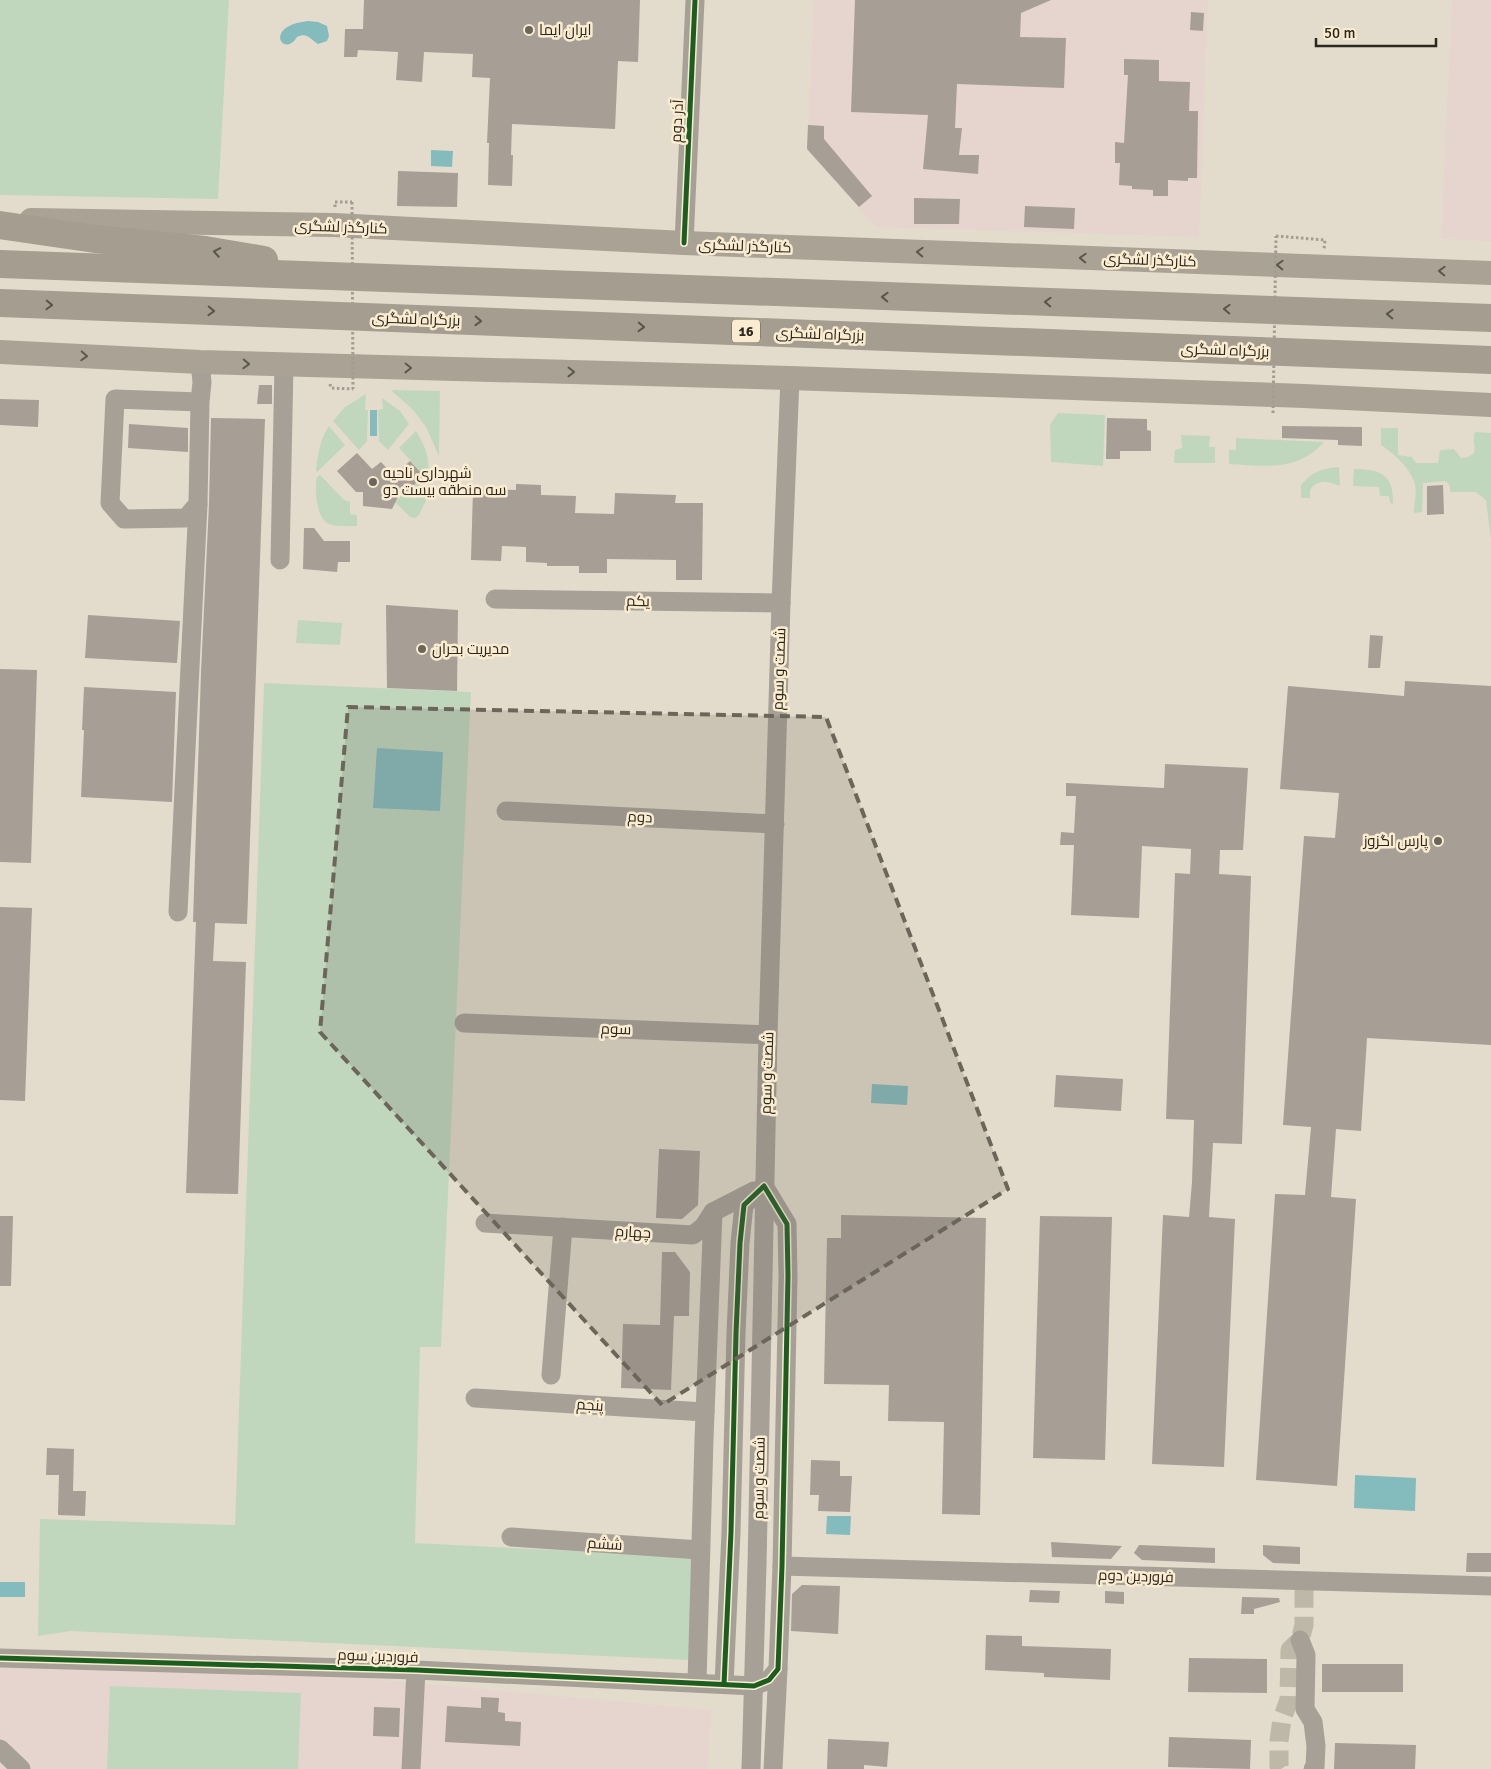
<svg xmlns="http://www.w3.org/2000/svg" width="1491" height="1769" viewBox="0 0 1491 1769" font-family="Signika,Cairo,sans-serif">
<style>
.industrial{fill:#e6d5ce}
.green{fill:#c0d7be}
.water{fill:#84bcbd}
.building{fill:#a79e95}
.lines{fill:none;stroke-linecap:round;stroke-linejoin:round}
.minor-tunnel{stroke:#beb8a9;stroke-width:19;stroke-dasharray:19 9;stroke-linecap:butt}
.path{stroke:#a29c93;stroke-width:3;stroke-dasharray:2.5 2.5;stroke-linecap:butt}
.minor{stroke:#a7a096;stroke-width:19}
.major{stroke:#a9a295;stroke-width:24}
.highway{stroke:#a49d90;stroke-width:28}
.path-bridge{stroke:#a29c93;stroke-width:3;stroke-dasharray:2.5 2.5;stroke-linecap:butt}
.cycleway-casing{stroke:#f9ecd0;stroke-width:8}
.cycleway{stroke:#1b5e20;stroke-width:5}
.oneway{stroke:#5c564a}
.oneway2{stroke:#5e584c}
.marked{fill:#6c665a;fill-opacity:0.2;stroke:#6c665a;stroke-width:4;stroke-dasharray:10 6;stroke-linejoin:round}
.poi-dot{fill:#6c665a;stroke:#f9ecd0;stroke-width:2}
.labels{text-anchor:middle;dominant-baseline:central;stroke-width:5;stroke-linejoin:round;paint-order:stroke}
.shield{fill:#f9ecd0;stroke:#6a6252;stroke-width:1}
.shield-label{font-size:14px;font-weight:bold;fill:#2c271c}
.poi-label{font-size:15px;fill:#2c271c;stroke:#f9ecd0;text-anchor:start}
.street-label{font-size:15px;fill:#2c271c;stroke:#f9ecd0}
</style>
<rect width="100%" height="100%" fill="#e3dccc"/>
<g class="industrial">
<polygon points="814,0 1208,0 1199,237 876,227 807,149"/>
<polygon points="1452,0 1491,0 1491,241 1441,239"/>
<polygon points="0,1665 305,1673 711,1710 708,1769 0,1769"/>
</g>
<g class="green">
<polygon points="0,0 229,0 218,199 0,195"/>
<polygon points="391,390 440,391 439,456 426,427 413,410"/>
<polygon points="366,394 365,410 368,410 367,441 359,450 333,421 345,407"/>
<polygon points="382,398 400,411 409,424 388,450 379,441 378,410 383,409"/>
<polygon points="1058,413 1105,415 1103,466 1051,462 1050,425"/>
<path d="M 329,426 L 345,445 L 317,472 L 316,470 C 318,454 320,439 329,426 Z"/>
<path d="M 1381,428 L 1398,428 L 1398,455 L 1412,457 L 1416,463 L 1438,463 L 1440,450 L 1454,449 L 1461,458 L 1468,457 L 1474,453 C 1476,446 1472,440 1475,432 L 1491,433 L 1491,540 L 1486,500 L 1476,492 L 1450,492 L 1450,486 L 1446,481 L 1423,483 L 1422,512 L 1414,513 C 1414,505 1417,493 1415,485 C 1411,468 1394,454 1381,445 Z"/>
<path d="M 416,431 C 426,448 431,459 427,479 L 399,448 Z"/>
<polygon points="1181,435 1210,436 1209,447 1215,447 1215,463 1174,463 1175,450 1182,448"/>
<path d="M 1236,438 L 1324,442 C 1297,472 1266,466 1229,464 L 1229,450 L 1236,450 Z"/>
<path d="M 1339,467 L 1340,486 C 1328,481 1317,479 1310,490 L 1310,498 L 1301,498 L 1301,485 C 1312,472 1322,468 1339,467 Z"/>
<path d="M 1354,469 C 1381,469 1394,475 1393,504 L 1390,503 L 1389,496 L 1380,496 L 1379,487 L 1353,486 Z"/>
<path d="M 320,475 L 344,500 L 350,502 L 350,514 L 357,515 L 357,526 C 349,526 337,527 329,524 C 316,518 314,489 317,477 Z"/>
<polygon points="419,479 430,492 419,515 415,518 410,517 395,502"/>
<polygon points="298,620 342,623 340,645 296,643"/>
<polygon points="264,683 471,692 441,1347 420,1347 415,1543 692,1557 689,1660 71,1631 38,1636 40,1519 235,1525"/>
<polygon points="110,1686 301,1693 298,1769 107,1769"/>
</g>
<g class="water">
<path d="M 308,21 L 318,22 L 327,26 L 329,36 L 327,41 L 318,44 C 310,39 307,32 297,37 C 284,59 262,26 308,21 Z"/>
<polygon points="431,150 453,151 452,167 431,166"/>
<rect x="370" y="410" width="7" height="26"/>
<polygon points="377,748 443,752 440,811 373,808"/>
<polygon points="872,1084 908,1086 907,1105 871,1103"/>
<polygon points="1355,1475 1416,1478 1415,1511 1354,1508"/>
<polygon points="827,1516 851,1516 850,1535 826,1534"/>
<rect x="0" y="1582" width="25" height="15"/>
</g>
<g class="building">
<polygon points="364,0 640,0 638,62 618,61 615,129 512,124 511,155 513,155 512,186 488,185 489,143 487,143 490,78 472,77 473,54 424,52 422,82 396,80 398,52 358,50 357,57 344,57 345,29 363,29"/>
<polygon points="855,0 1051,0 1021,13 1020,37 1066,38 1064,88 957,84 955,128 962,128 959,155 979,155 978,174 923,169 928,115 851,112"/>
<polygon points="1191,12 1204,13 1203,31 1190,30"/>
<polygon points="1124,59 1159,60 1159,81 1190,82 1189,111 1198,111 1197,178 1188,178 1188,181 1168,180 1168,196 1153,196 1153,190 1132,189 1132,186 1119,185 1120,163 1115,163 1115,142 1124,143 1128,75 1124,75"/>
<polygon points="808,125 824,126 824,139 872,196 859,207 807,149"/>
<polygon points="398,171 458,173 457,207 397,206"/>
<polygon points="914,198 960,199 959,224 914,224"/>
<polygon points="1025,206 1075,208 1074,229 1024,227"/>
<polygon points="259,385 272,385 272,404 257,404"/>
<polygon points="0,399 39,400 38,427 0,425"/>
<polygon points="211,418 265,419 247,924 215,923 213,961 246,962 238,1194 186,1193 196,922 193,922 201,672 209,504"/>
<polygon points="1107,418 1147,419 1147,430 1151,431 1151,451 1120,451 1120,459 1106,459"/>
<polygon points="129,424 188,428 188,452 128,448"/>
<polygon points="1282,426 1362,427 1362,446 1338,445 1338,440 1282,438"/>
<polygon points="357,453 372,469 381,462 394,476 410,461 424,476 405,493 400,493 392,509 363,506 363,492 356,492 337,471"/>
<polygon points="516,484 541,485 541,495 576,496 575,513 614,514 615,493 676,495 675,503 703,503 702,580 676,580 676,560 607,559 607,573 579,573 579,566 547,566 547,563 526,562 526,547 502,546 501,561 471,560 473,489 516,490"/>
<polygon points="1443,485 1444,514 1427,515 1427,486"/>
<polygon points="304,528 314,528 324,541 350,541 350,562 338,562 337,572 303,569"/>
<polygon points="386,605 458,610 457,691 387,688"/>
<polygon points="88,615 180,621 177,663 85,658"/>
<polygon points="1370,635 1383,636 1380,668 1368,668"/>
<polygon points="0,669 37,670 31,863 0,862"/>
<polygon points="1405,681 1491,686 1491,1045 1367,1038 1361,1131 1336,1129 1331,1197 1356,1199 1337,1486 1256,1480 1275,1194 1305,1195 1311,1127 1283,1125 1304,836 1335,838 1339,793 1280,789 1288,686 1404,696"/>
<polygon points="84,687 176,692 172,802 81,797 84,730 82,730"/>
<polygon points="1165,764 1248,768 1243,850 1220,850 1219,874 1251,876 1242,1144 1213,1143 1209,1217 1235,1219 1224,1467 1152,1464 1163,1215 1189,1217 1192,1182 1194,1120 1166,1119 1175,873 1190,874 1191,849 1142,846 1139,918 1071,915 1074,845 1060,845 1061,832 1074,833 1076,796 1066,796 1066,783 1164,788"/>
<polygon points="0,907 32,908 25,1101 0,1100"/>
<polygon points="1056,1075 1123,1079 1121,1111 1054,1107"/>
<polygon points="659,1149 700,1151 698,1205 682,1219 656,1218"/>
<polygon points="841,1215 986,1218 980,1515 942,1514 944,1422 888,1421 889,1385 824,1384 827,1238 841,1238"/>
<polygon points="0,1216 13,1216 11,1286 0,1286"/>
<polygon points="1040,1216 1112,1217 1105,1460 1033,1458"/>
<polygon points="662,1252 675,1252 690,1272 689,1316 674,1316 671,1390 621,1388 623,1324 660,1325"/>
<polygon points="47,1448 74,1449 73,1491 86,1491 85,1516 58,1515 59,1475 46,1475"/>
<polygon points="811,1460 840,1461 840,1476 852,1476 850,1512 818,1511 819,1495 810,1495"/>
<polygon points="1051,1542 1122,1546 1111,1559 1052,1557"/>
<polygon points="1139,1545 1215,1548 1215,1563 1142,1560 1134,1553"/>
<polygon points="1263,1545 1300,1547 1300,1564 1273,1563 1263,1555"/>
<polygon points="1467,1553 1491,1553 1491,1572 1466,1572"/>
<polygon points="802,1585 840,1586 838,1634 791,1631 792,1594"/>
<polygon points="1030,1590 1060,1591 1059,1603 1029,1602"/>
<polygon points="1105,1591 1124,1592 1124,1604 1105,1603"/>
<polygon points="1242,1597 1279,1598 1280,1602 1254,1609 1254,1614 1241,1614"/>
<polygon points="986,1635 1022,1636 1022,1646 1111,1649 1110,1680 1044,1677 1044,1673 985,1670"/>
<polygon points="1189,1658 1267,1659 1267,1693 1188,1692"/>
<rect x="1322" y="1664" width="81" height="28"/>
<polygon points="481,1697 499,1698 498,1712 505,1713 505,1721 521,1722 520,1746 445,1742 447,1706 481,1708"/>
<polygon points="374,1707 400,1708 399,1737 373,1736"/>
<polygon points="1169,1737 1251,1740 1250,1769 1168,1767"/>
<polygon points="828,1739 889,1742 887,1767 864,1765 864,1769 827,1769"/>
<polygon points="1335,1743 1416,1745 1415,1769 1334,1769"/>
</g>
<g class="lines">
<polyline class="minor-tunnel" points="1281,1769 1279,1766 1279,1741 1282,1719 1289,1700 1290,1650 1300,1640 1304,1625 1304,1581"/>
<g class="path">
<polyline points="335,207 335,202 352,202"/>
<polyline points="1276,236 1325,240 1324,249"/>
<polyline points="330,384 331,388 353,389"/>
</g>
<g class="minor">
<polyline points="684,243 695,0"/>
<polyline points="200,362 202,382 200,402 115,399 110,503 124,519 186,518 198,504 200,402"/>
<polyline points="280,560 284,365"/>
<polyline points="495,599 781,603"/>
<polyline points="506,811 775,824"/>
<polyline points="178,912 198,504"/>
<polyline points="464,1023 768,1035"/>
<polyline points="485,1223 693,1235 704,1226 713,1212 754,1191"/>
<polyline points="551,1375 563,1227"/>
<polyline points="475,1398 705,1412"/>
<polyline points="511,1537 700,1550"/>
<polyline points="782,1566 1491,1586"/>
<polyline points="1300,1640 1306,1655 1305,1709 1313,1722 1316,1746 1315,1767 1313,1769"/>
<polyline points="0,1658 416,1670 754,1686 769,1680 778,1669 782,1566 788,1276 787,1224 764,1186"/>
<polyline points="697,1682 704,1439 713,1212"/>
<polyline points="724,1684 731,1532 736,1333 740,1243 744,1205 764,1186"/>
<polyline points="0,1749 21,1769"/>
<polyline points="411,1769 416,1670"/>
<polyline points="751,1769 757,1565 768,1035 781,603 790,378"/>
<polyline points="773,1769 778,1669"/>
</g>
<g class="major">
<polyline points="31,220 334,225 684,243 1491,273"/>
<polyline points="0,352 200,362 790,378 1304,396 1491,405"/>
</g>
<g class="highway">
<polyline points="0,225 95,239 205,250 264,260"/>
<polyline points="0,264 1491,318"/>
<polyline points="0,303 1491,360"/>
</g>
<g class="path-bridge">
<polyline points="352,202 353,389"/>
<polyline points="1273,413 1276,236"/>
</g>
<defs>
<g id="cycleway">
<polyline points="684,243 695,0"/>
<polyline points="0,1658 416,1670 754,1686 769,1680 778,1669 782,1566 788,1276 787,1224 764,1186 744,1205 740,1243 736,1333 731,1532 724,1684"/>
</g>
</defs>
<use href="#cycleway" class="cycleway-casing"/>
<use href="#cycleway" class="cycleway"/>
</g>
<defs><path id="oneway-chevron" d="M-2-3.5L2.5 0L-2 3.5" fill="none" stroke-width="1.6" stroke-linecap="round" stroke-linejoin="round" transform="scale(1.25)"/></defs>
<g class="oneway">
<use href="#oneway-chevron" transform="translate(217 252) rotate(-170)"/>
<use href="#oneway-chevron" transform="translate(885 297) rotate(-178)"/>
<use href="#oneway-chevron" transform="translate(1048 302) rotate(-178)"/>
<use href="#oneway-chevron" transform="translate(49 305) rotate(2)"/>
<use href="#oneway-chevron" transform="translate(1227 309) rotate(-178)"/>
<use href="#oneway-chevron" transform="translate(211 311) rotate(2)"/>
<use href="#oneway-chevron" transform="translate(1390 314) rotate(-178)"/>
<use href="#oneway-chevron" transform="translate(478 321) rotate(2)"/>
<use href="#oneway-chevron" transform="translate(641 327) rotate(2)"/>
</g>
<g class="oneway2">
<use href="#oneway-chevron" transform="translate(920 252) rotate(-178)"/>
<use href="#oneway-chevron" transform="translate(1083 258) rotate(-178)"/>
<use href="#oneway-chevron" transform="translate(1280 265) rotate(-178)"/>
<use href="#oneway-chevron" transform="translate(1442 271) rotate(-178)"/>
<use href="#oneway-chevron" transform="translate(84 356) rotate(3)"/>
<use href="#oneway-chevron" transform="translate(246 364) rotate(2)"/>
<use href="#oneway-chevron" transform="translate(408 368) rotate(1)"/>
<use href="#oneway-chevron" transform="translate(571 372) rotate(1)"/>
</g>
<path class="marked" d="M 348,707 L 826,717 L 1008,1189 L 662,1405 L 320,1032 Z"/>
<g class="poi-dot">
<circle cx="529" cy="30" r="5"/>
<circle cx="373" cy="482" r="5"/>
<circle cx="422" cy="649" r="5"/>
<circle cx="1438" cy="841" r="5"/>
</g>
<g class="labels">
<rect class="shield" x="732" y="319.5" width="28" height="23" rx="4"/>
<g class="shield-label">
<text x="746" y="331">16</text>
</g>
<g class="poi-label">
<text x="539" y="30">ایران ایما</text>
<text x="383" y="473">شهرداری ناحیه<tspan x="383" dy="17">سه منطقه بیست دو</tspan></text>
<text x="432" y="649">مدیریت بحران</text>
<text x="1428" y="841" text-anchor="end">پارس اگزوز</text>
</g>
<g class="street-label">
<text transform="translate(677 121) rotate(-87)">آذر دوم</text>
<text transform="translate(341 227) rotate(2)">کنارگذر لشگری</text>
<text transform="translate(745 246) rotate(2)">کنارگذر لشگری</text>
<text transform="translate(1150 260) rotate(2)">کنارگذر لشگری</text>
<text transform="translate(416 319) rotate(2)">بزرگراه لشگری</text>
<text transform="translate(820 334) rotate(2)">بزرگراه لشگری</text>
<text transform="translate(1225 350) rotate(2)">بزرگراه لشگری</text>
<text transform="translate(638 601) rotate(1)">یکم</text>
<text transform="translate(779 669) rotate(-88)">شصت و سوم</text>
<text transform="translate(640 817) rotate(3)">دوم</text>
<text transform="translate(616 1029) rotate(2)">سوم</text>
<text transform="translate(767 1073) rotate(-88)">شصت و سوم</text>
<text transform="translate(633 1232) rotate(3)">چهارم</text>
<text transform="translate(590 1405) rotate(4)">پنجم</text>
<text transform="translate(759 1478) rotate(-89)">شصت و سوم</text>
<text transform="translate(605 1544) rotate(4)">ششم</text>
<text transform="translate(1136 1576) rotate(2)">فروردین دوم</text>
<text transform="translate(378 1656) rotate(2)">فروردین سوم</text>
</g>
</g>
<path d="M1316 38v8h120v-8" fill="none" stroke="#2c271c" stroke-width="2.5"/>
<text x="1324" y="38" font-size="15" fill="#2c271c" stroke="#f9ecd0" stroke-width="4" paint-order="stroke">50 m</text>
</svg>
